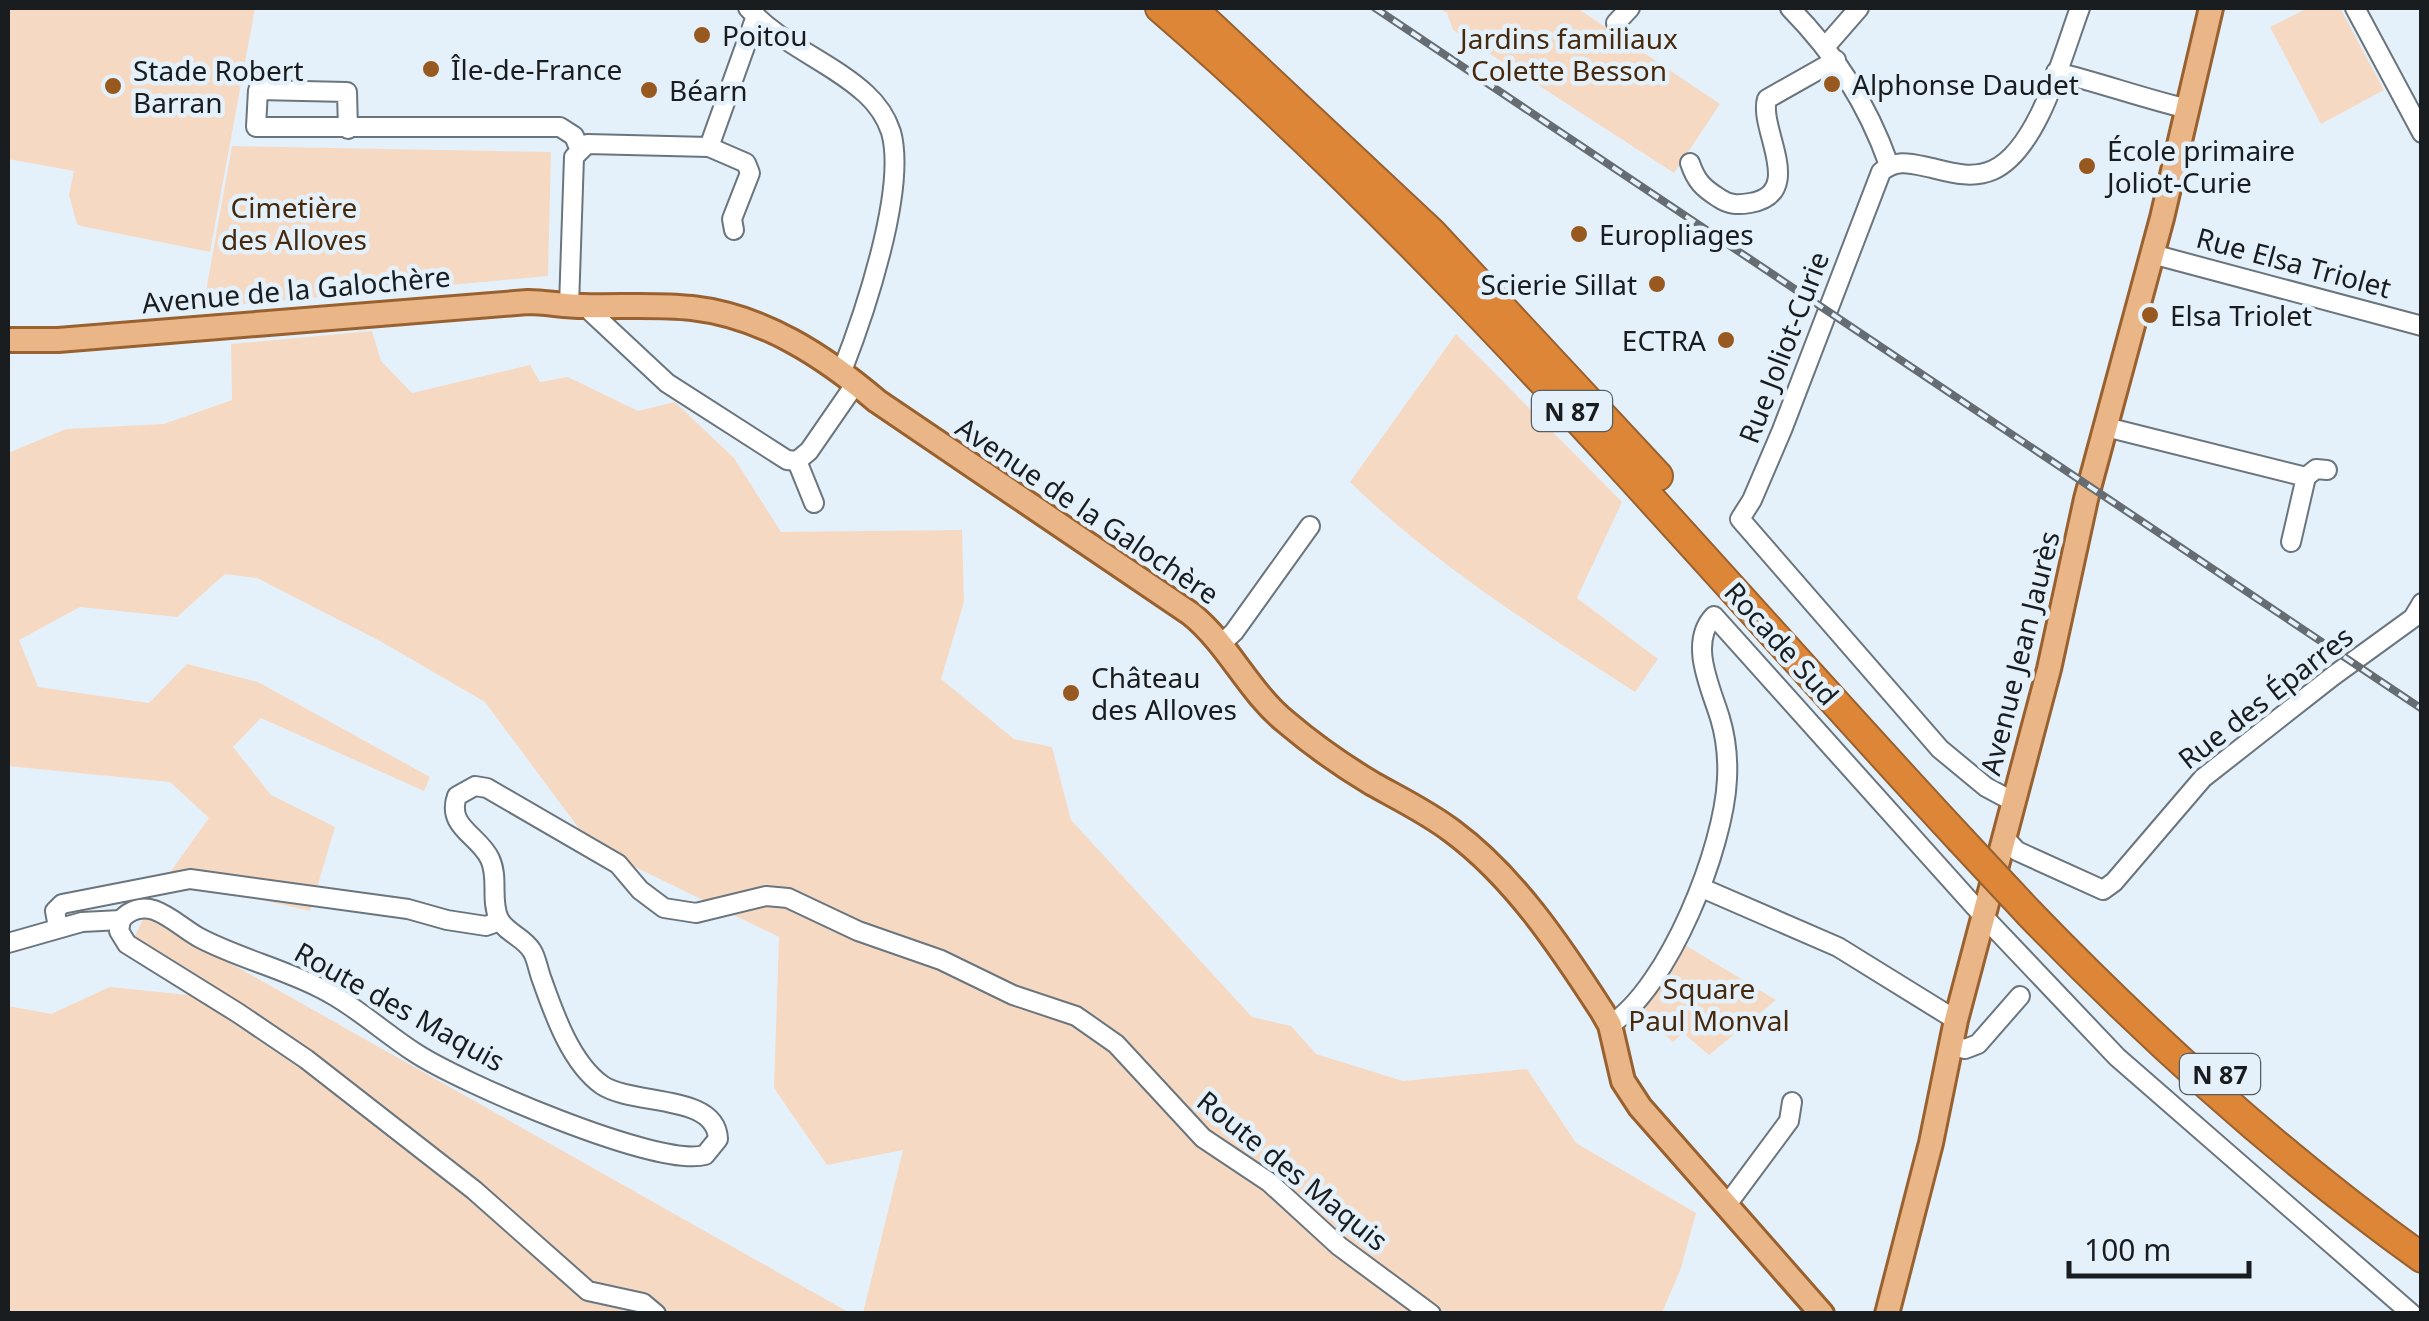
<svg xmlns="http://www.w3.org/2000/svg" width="2429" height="1321" viewBox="0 0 2429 1321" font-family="'Noto Sans',sans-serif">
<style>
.green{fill:#f6d9c3}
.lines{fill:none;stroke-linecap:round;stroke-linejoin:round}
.minor-casing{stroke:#6a757d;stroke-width:22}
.major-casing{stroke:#98612f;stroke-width:28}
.highway-casing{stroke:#98612f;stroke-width:32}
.minor{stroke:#fff;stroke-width:18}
.major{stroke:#ebb687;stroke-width:22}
.highway{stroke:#dd8637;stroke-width:28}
.rail-casing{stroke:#666d72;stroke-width:8}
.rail{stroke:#e5f1fa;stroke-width:4;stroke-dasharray:11;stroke-linecap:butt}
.highway-bridge-casing{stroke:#98612f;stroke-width:32;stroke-linecap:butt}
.highway-bridge{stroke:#dd8637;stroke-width:28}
.poi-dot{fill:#97591f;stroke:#e5f1fa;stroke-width:4}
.labels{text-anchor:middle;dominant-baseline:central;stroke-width:9;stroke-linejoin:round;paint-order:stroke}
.shield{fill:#e5f1fa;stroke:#565d61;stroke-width:2.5}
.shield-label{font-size:25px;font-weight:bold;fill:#191d20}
.poi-label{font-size:28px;fill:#191d20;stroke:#e5f1fa;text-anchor:start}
.park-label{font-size:28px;fill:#47290d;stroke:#e5f1fa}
.street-label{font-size:28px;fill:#191d20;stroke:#e5f1fa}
</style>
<rect width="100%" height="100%" fill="#e5f1fa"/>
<g class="green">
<polygon points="8,8 255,8 210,252 81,226 77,224 69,195 74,171 8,159"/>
<polygon points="1439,8 1577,8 1720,104 1674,173 1453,30 1447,13"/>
<polygon points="2308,8 2340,8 2384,90 2321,124 2270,27"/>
<polygon points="232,146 551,152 548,276 203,308"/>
<polygon points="372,331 381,361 412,393 530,365 540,382 568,377 638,411 675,402 734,458 781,532 962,530 964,602 941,679 1014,739 1052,747 1071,820 1252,1017 1291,1026 1316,1054 1403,1081 1527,1069 1576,1143 1696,1213 1681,1268 1662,1313 863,1313 903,1150 827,1165 774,1088 779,937 592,846 485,702 380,641 257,578 225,574 177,617 80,607 19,640 38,687 149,703 187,664 258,682 430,777 424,791 261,718 233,747 271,795 335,827 310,911 166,878 209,818 170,782 8,766 8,453 66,429 164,424 232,400 231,344"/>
<path d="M 1456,334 L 1622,502 L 1577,598 L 1658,659 L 1635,692 C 1536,628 1435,565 1350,482 Z"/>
<polygon points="145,915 850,1313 8,1313 8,1006 51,1014 110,987 208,997 133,940"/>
<polygon points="1680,942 1776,1000 1709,1055 1683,1033 1673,1042 1639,1013"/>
</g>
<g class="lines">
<defs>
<g id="minor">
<path d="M 748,8 C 781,45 830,61 866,94 C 877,104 886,117 891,132 C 907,189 864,315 842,371"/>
<path d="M 1790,8 C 1835,54 1867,103 1889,165"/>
<polyline points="2355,8 2422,133"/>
<polyline points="1616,23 1630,8"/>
<polyline points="1825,47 1859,8"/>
<path d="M 2056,72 C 2101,83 2142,98 2188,109"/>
<polyline points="348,129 347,92 258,90 256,127 560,127 574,136 579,148"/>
<polyline points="709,147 746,163 750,173 732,219 734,230"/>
<path d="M 1690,163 C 1696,181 1703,188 1719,198 C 1729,205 1738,205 1750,203 C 1807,193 1758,129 1767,99 L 1836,60"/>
<polyline points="2152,254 2422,326"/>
<polyline points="569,306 574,157 587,144 709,147 756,16"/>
<polyline points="590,306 592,313 667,383 787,460 797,461"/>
<polyline points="2106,427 2306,477 2291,542"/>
<polyline points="797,461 809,451 856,383"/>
<polyline points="797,461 814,503"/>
<polyline points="2306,477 2316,469 2327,470"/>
<polyline points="1221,644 1234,632 1310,526"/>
<path d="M 2014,802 L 1986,787 L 1940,749 L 1740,519 L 1752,500 L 1782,430 L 1881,172 C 1897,158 1912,164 1932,168 C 1952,173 1973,179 1993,170 C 2039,149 2063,53 2080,8"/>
<polyline points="2004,837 2017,851 2103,890 2114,882 2203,778 2333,676 2413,618 2422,603"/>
<polyline points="1702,888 1838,947 1956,1020"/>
<path d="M 121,920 C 129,910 142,906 154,910 C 171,916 185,930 200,938 C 238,958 281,968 320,988 C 354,1005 382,1031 414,1052 C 459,1082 657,1168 705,1155 L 718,1139 C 716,1093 633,1106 602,1085 C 571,1063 554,1014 542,980 C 538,970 537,959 532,951 C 524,937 506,933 499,919 C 490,900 499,878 490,859 C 479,835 446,827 457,796 L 475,786 L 487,788 L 618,864 L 640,890 L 664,908 L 696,913 L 766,896 L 788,898 L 858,931 L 941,960 L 1013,995 L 1076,1016 L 1116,1044 L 1203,1138 L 1269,1182 L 1339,1246 L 1431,1314"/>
<polyline points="121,920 119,931 127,944 238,1013 306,1059 474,1190 588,1291 643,1303 656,1314"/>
<polyline points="58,927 55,911 62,904 190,879 408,909 447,920 486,926 500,921"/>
<polyline points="8,943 82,922 121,920"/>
<path d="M 1610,1025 C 1669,987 1724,848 1727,779 C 1728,759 1726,738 1720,718 C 1711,688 1688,643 1714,616 L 1985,918 L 2117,1057 L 2412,1314"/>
<polyline points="1950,1045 1965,1049 1978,1044 2020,996"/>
<polyline points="1726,1206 1789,1121 1792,1102"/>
</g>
<g id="major">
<path d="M 8,340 L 58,340 L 528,302 C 546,302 564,306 583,306 C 619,307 655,304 692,308 C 763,316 824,356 877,401 L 1191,614 C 1229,645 1248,691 1286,722 C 1313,745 1343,766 1373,784 C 1400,799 1427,812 1452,831 C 1514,877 1560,946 1602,1011 L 1610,1025 L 1623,1081 L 1640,1107 L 1822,1314"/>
<polyline points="1887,1314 1931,1143 1956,1020 2049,669 2086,499 2162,218 2211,8"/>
</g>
<g id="highway">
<path d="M 1160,8 C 1452,260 1698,557 1960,839"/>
<polyline points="1192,8 1432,233 1658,476"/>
<path d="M 2030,914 C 2151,1039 2280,1156 2422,1258"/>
</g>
</defs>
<use href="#minor" class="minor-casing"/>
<use href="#major" class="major-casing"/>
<use href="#highway" class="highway-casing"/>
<use href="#minor" class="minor"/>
<use href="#major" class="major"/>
<use href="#highway" class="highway"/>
<defs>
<polyline id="rail" points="1375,8 2422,709"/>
</defs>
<use href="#rail" class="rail-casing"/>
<use href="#rail" class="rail"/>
<defs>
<polyline id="highway-bridge" points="1960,839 2030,914"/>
</defs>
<use href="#highway-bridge" class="highway-bridge-casing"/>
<use href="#highway-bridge" class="highway-bridge"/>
</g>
<g class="poi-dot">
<circle cx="702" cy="35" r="10"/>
<circle cx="431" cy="69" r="10"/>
<circle cx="1832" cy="84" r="10"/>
<circle cx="113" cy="86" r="10"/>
<circle cx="649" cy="90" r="10"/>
<circle cx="2087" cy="166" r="10"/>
<circle cx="1579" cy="234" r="10"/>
<circle cx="1657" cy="284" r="10"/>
<circle cx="2150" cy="315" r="10"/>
<circle cx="1726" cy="340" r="10"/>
<circle cx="1071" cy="693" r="10"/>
</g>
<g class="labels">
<g class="shield">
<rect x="1532" y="391" width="80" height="40" rx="8"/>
<rect x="2180" y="1054" width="80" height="40" rx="8"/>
</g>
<g class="shield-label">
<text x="1572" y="411">N 87</text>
<text x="2220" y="1074">N 87</text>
</g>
<g class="poi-label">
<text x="722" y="35">Poitou</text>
<text x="451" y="69">Île-de-France</text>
<text x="133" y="70">Stade Robert<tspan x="133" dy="32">Barran</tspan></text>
<text x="1852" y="84">Alphonse Daudet</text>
<text x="669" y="90">Béarn</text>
<text x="2107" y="150">École primaire<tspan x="2107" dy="32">Joliot-Curie</tspan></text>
<text x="1599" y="234">Europliages</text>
<text x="1637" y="284" text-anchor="end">Scierie Sillat</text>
<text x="2170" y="315">Elsa Triolet</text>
<text x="1706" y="340" text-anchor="end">ECTRA</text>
<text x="1091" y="677">Château<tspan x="1091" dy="32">des Alloves</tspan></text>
</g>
<g class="park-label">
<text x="1569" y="38">Jardins familiaux<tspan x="1569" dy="32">Colette Besson</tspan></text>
<text x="294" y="207">Cimetière<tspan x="294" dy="32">des Alloves</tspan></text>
<text x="1709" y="988">Square<tspan x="1709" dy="32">Paul Monval</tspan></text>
</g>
<g class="street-label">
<text transform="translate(2294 262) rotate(15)">Rue Elsa Triolet</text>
<text transform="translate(296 289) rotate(-5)">Avenue de la Galochère</text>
<text transform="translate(1783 347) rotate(-69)">Rue Joliot-Curie</text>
<text transform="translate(1088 510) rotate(34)">Avenue de la Galochère</text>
<text transform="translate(1782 643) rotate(48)">Rocade Sud</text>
<text transform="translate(2019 653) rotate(-76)">Avenue Jean Jaurès</text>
<text transform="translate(2265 697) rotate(-38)">Rue des Éparres</text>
<text transform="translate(400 1006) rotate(29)">Route des Maquis</text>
<text transform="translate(1293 1170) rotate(39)">Route des Maquis</text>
</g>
</g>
<rect width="2429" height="1321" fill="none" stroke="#191d20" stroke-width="20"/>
<path d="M2069 1261v15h180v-15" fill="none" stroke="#191d20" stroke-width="5"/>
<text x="2084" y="1261" font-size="30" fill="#191d20" stroke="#e5f1fa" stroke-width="8" paint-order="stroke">100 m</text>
</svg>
